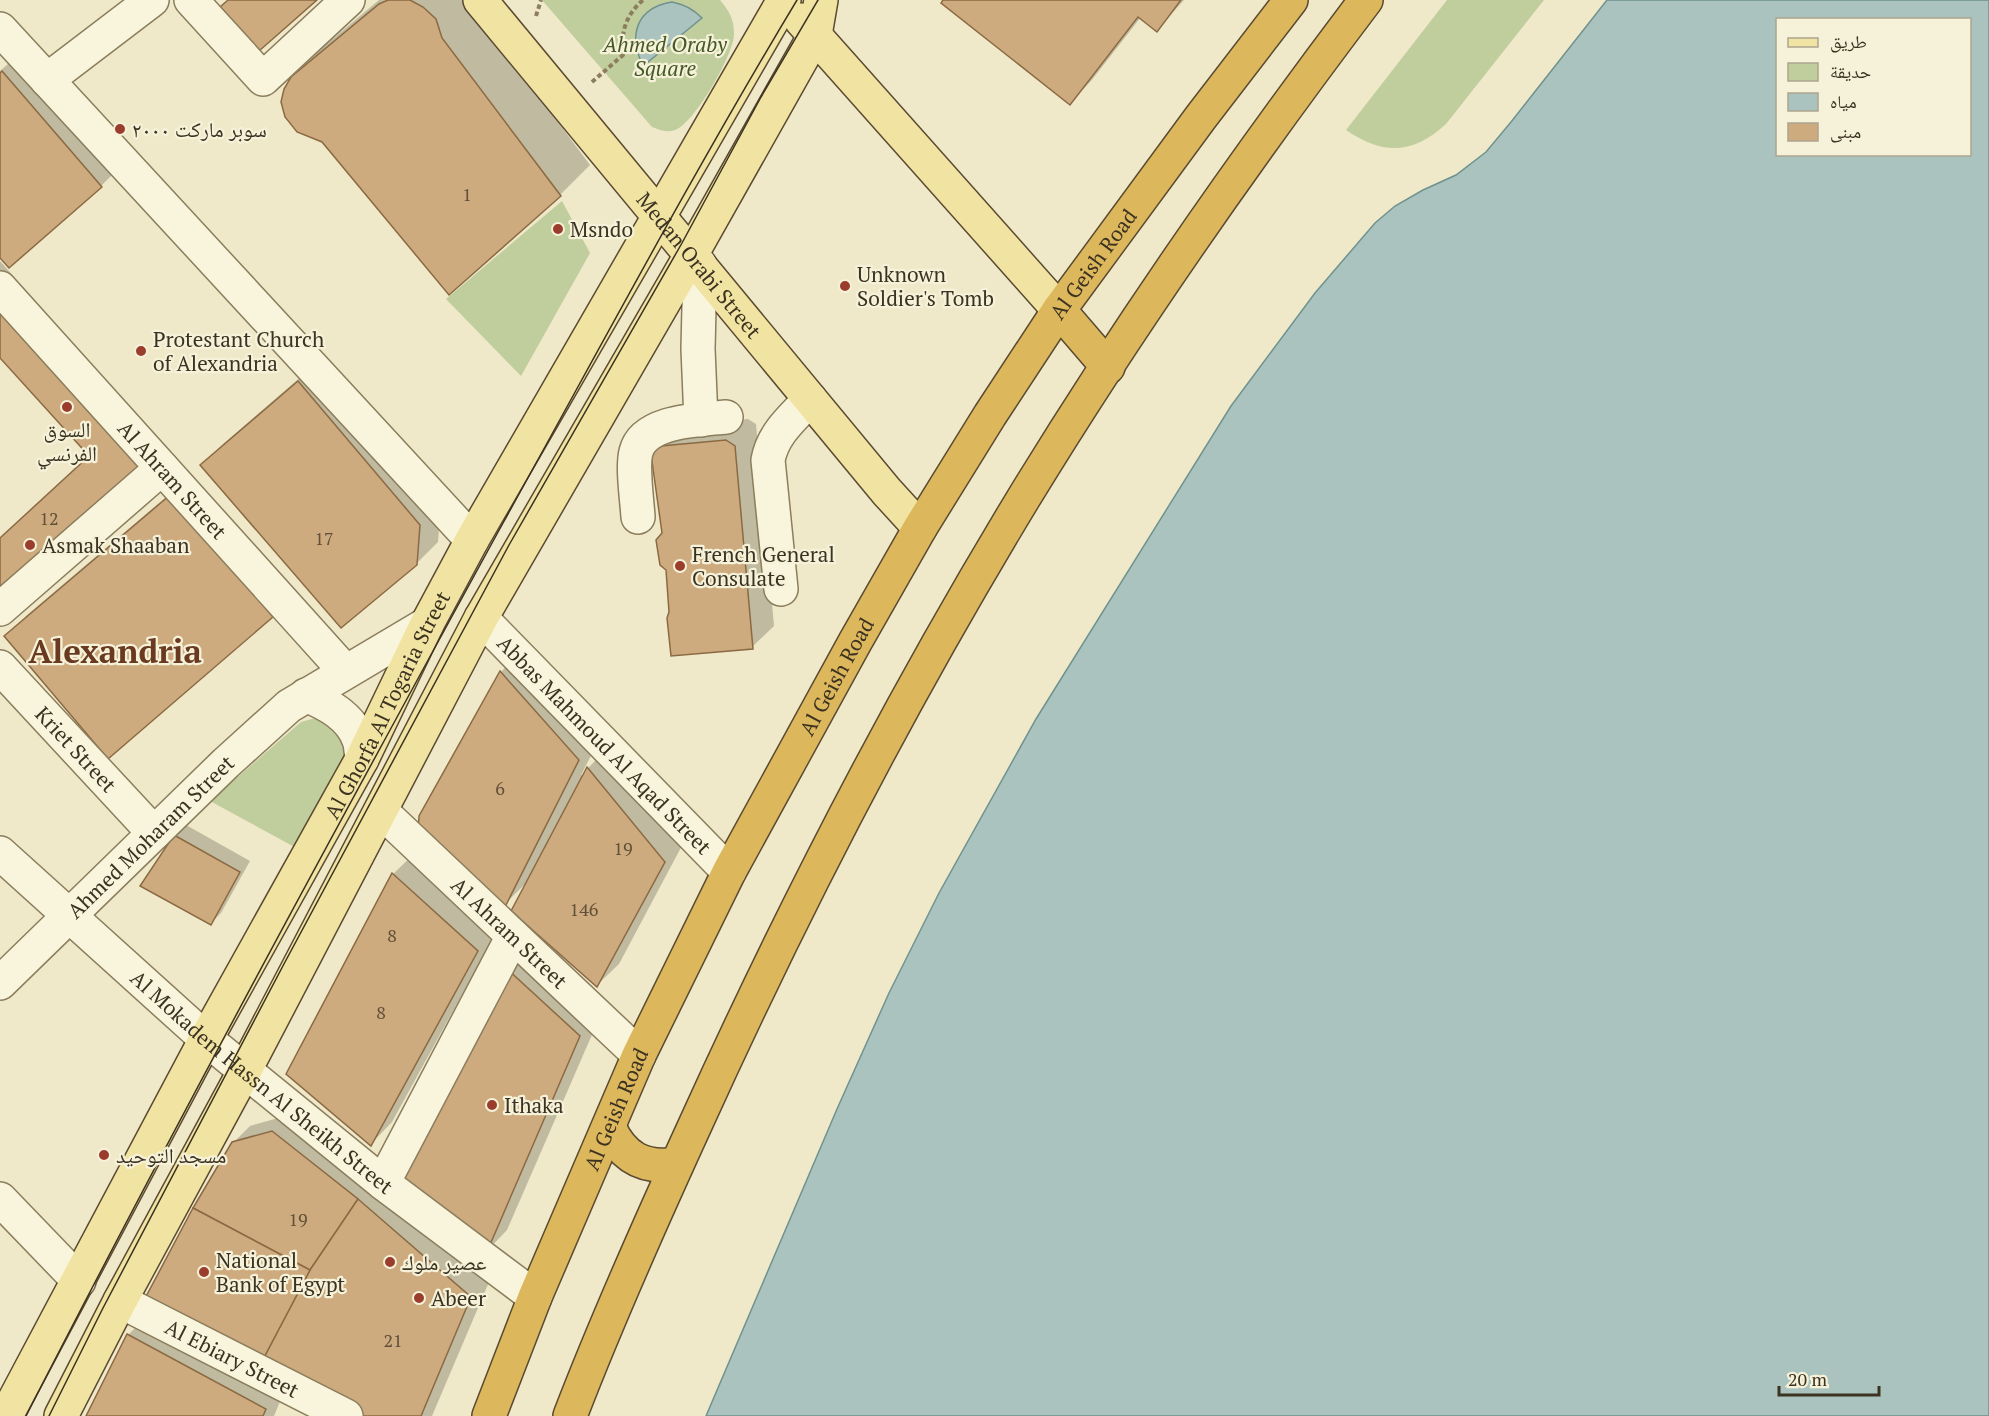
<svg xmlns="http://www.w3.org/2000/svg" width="1989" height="1416" viewBox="0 0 1989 1416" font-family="'PT Serif','Noto Naskh Arabic',serif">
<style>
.green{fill:#c0cd9c}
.water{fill:#aac3bf;stroke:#70928e;stroke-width:1.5;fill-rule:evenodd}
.shadow{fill:#0003}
.building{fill:#cdab7f;stroke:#8b6a43;stroke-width:1.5}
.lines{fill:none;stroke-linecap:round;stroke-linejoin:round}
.minor-casing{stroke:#8b7d5d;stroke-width:36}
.major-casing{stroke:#5a4a31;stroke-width:36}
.highway-casing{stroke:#5a4a31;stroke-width:36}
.path{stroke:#8b7d5d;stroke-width:4;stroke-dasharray:4.5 3;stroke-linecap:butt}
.minor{stroke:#f9f5dd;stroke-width:33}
.major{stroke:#f1e4a2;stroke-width:33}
.highway{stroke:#dcb75c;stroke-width:33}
.tram{stroke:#3c3221;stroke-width:1.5}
.poi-dot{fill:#9a3d2d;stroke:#f6f2d9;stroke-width:2}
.labels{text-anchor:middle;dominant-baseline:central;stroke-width:4.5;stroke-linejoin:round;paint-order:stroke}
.number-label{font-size:18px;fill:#605038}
.park-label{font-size:21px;font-style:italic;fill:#455827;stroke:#f6f2d9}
.poi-label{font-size:21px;fill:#3c3221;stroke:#f6f2d9;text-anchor:start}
.street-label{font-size:21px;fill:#3c3221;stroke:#f6f2d9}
.town-label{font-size:33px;font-weight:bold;fill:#693a20;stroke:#f6f2d9}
</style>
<rect width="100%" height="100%" fill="#efe9c9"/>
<g class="green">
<path d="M 542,0 L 720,0 C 729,11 734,19 734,33 C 735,53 694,124 675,130 C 667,133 660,130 652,127 Z"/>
<path d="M 1447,0 L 1544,0 L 1446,124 C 1412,155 1383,155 1346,130 Z"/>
<polygon points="562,201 590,253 521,376 446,299"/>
<path d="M 315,718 C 336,729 342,734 346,757 L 300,850 L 210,801 L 301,722 Z"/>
</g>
<g class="water">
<path d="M 1607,0 L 1989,0 L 1989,1416 L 706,1416 L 837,1109 L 889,993 L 939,893 L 1036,719 L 1231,406 L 1315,293 L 1375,223 L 1395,206 L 1423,190 L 1456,175 L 1486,152 L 1511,122 ZM 1778,20 L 1970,20 L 1970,154 L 1778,154 Z"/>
<path d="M 672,2 C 685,5 693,9 702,18 L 643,66 C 628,35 636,8 672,2 Z"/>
</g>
<g class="shadow">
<polygon points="379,0 470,0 472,7 590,165 560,195 292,78 323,47"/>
<polygon points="945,0 1184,0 1157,30 1141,17 1091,81 1070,103"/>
<polygon points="33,42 131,156 101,186 0,256 0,71"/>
<polygon points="0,261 162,444 0,590 0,538 90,455 0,356"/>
<polygon points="320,360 441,503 438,542 416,564 202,465 223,444"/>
<polygon points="748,419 756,424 774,626 752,647 671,612 664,534 651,447 673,426"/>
<polygon points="192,475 294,595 272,616 6,637 27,615"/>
<polygon points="522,650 600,738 581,775 583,776 588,768 609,747 685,840 619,964 597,985 527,882 504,905 420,816 501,672"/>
<polygon points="186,825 250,861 221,913 211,923 175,836"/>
<polygon points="415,853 498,929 392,1122 371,1144 288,1073 393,874"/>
<polygon points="528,947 601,1014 507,1230 486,1252 507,968"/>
<polygon points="289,1115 492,1275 432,1416 364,1416 233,1143 250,1126"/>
<polygon points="150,1313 286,1387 274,1416 88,1416 128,1335"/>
</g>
<g class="building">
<polygon points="228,0 317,0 259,51 220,7"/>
<polygon points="388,0 410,0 423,7 436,19 442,38 561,196 449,295 322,142 297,132 285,117 281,102 284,89 291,77 379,4"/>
<polygon points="943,0 1181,0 1157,32 1138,17 1070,105 941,3"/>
<polygon points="2,71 102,187 9,268 0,258 0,73"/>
<polygon points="0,306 141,466 0,592 0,538 89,456 0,358"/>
<polygon points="298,381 420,525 417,565 341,628 200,465"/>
<polygon points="726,440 735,446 753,649 671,656 667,618 669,612 666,570 660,565 656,540 662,533 650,447"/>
<polygon points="170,495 273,617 108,759 4,636"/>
<polygon points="500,671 579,760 505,907 418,832 419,816"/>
<polygon points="587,767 665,862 597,987 511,911"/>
<polygon points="174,835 240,872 211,925 140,886"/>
<polygon points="392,873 478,951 371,1146 286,1074"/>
<polygon points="505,967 580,1036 486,1254 396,1174"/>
<polygon points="272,1131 358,1199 310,1270 193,1208 232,1142"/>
<polygon points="358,1199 471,1297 421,1416 361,1416 259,1367 310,1270"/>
<polygon points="193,1208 310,1270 259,1367 142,1304"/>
<polygon points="127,1334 266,1409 263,1416 86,1416"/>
</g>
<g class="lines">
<defs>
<g id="minor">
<polyline points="191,0 263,79 348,0"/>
<polyline points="0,29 472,540"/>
<polyline points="47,80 152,0"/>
<polyline points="700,265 698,349 701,420"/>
<path id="s1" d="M 0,288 L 345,671"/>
<path d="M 638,517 C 637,500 632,467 636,452 C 644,420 700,420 726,417"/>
<path d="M 781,589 L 768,460 C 773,433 793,418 810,399"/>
<polyline points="0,609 162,468"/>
<path id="s2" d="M 481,618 L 729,872"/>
<path id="s3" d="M 0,667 L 154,833"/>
<path d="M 306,695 C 327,704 351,716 359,740 C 361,745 361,753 362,759"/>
<path id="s4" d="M 381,811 L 639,1055"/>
<path id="s5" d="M 0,853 L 206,1039 L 383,1183 L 535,1297"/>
<path id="s6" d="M 0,983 L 226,763 L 289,706 L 427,624"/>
<polyline points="383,1183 513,936"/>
<polyline points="0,1199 79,1281"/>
<path id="s7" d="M 120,1301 L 346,1416"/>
</g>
<g id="major">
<path id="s8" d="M 480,0 L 887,492 L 920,528"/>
<polyline points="801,20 1059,310"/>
<path id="s9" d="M 6,1416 L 206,1039 L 362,759 L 427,624 L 472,540 L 784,0"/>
<polyline points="61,1416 120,1301 245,1070 481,618 691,255 815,35 821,0"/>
</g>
<g id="highway">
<polyline points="1059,310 1108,367"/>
<path d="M 609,1127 C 623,1158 644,1169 677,1164"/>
<path id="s10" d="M 489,1416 L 535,1297 L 639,1055 L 729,872 L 855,642 L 920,528 L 990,415 L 1059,310 L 1201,117 L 1291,0"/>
<path d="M 570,1416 C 608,1317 652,1219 696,1123 C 793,909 901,700 1023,499 C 1128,327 1244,161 1366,0"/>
</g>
</defs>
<use href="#minor" class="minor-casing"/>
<use href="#major" class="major-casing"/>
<use href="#highway" class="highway-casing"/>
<g class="path">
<polyline points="536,16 541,0"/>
<path d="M 592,82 L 623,55 C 621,32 625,16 643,0"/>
</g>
<use href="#minor" class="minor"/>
<use href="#major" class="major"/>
<use href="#highway" class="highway"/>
<g class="tram">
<path d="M 26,1416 C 180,1115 341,819 503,523 C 600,348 694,171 797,0"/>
<polyline points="49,1416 103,1308 285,962 509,545 682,243 761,97 818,0"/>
</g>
</g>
<g class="poi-dot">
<circle cx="120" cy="129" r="6"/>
<circle cx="558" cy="229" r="6"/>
<circle cx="845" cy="286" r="6"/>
<circle cx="141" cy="351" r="6"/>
<circle cx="67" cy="407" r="6"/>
<circle cx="30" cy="545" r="6"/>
<circle cx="680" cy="566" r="6"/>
<circle cx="492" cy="1105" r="6"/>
<circle cx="104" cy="1155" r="6"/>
<circle cx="390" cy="1262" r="6"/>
<circle cx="204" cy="1272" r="6"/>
<circle cx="419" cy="1298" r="6"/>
</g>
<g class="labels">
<g class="number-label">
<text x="467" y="194">1</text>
<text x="49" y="518">12</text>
<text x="324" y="538">17</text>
<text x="500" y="788">6</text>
<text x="623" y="848">19</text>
<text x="584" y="909">146</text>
<text x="392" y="935">8</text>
<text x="381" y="1012">8</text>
<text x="298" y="1219">19</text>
<text x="393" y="1340">21</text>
</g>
<g class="park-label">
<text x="665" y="44">Ahmed Oraby<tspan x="665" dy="24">Square</tspan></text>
</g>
<g class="poi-label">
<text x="132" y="129">سوبر ماركت ٢٠٠٠</text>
<text x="570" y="229">Msndo</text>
<text x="857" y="274">Unknown<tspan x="857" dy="24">Soldier's Tomb</tspan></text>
<text x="153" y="339">Protestant Church<tspan x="153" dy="24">of Alexandria</tspan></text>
<text x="67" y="429" text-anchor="middle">السوق<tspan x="67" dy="24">الفرنسي</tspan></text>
<text x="42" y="545">Asmak Shaaban</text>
<text x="692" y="554">French General<tspan x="692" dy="24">Consulate</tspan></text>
<text x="504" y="1105">Ithaka</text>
<text x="116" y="1155">مسجد التوحيد</text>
<text x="216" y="1260">National<tspan x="216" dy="24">Bank of Egypt</tspan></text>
<text x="402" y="1262">عصير ملوك</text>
<text x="431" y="1298">Abeer</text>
</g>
<g class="street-label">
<text stroke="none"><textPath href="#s8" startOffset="344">Medan Orabi Street</textPath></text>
<text stroke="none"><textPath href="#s10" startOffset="1304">Al Geish Road</textPath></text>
<text stroke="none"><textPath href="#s1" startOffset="258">Al Ahram Street</textPath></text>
<text stroke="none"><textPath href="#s10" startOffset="818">Al Geish Road</textPath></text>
<text stroke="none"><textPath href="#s9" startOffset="807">Al Ghorfa Al Togaria Street</textPath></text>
<text stroke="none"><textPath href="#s2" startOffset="177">Abbas Mahmoud Al Aqad Street</textPath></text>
<text stroke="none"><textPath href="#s3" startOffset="112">Kriet Street</textPath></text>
<text stroke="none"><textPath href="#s6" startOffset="210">Ahmed Moharam Street</textPath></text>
<text stroke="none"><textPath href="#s4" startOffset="177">Al Ahram Street</textPath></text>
<text stroke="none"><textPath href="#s5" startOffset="348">Al Mokadem Hassn Al Sheikh Street</textPath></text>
<text stroke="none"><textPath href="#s10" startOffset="332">Al Geish Road</textPath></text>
<text stroke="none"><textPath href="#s7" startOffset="126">Al Ebiary Street</textPath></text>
</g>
<g class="town-label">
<text x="115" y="650">Alexandria</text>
</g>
</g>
<rect x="1776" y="18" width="195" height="138" fill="#f6f2d9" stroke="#aca58f" stroke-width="1.5"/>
<rect x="1788" y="38" width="30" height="9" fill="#f1e4a2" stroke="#aca58f" stroke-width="1.5"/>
<text x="1830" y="48" font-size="18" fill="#3c3221">طريق</text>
<rect x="1788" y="63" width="30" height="18" fill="#c0cd9c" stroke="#aca58f" stroke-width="1.5"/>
<text x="1830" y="78" font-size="18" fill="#3c3221">حديقة</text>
<rect x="1788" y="93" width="30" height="18" fill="#aac3bf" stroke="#aca58f" stroke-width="1.5"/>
<text x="1830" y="108" font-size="18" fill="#3c3221">مياه</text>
<rect x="1788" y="123" width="30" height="18" fill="#cdab7f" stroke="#aca58f" stroke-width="1.5"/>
<text x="1830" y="138" font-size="18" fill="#3c3221">مبنى</text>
<path d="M1779 1386v9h100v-9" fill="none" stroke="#3c3221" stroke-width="3"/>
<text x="1788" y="1386" font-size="18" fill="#3c3221" stroke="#f6f2d9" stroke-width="4.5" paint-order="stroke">20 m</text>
</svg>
